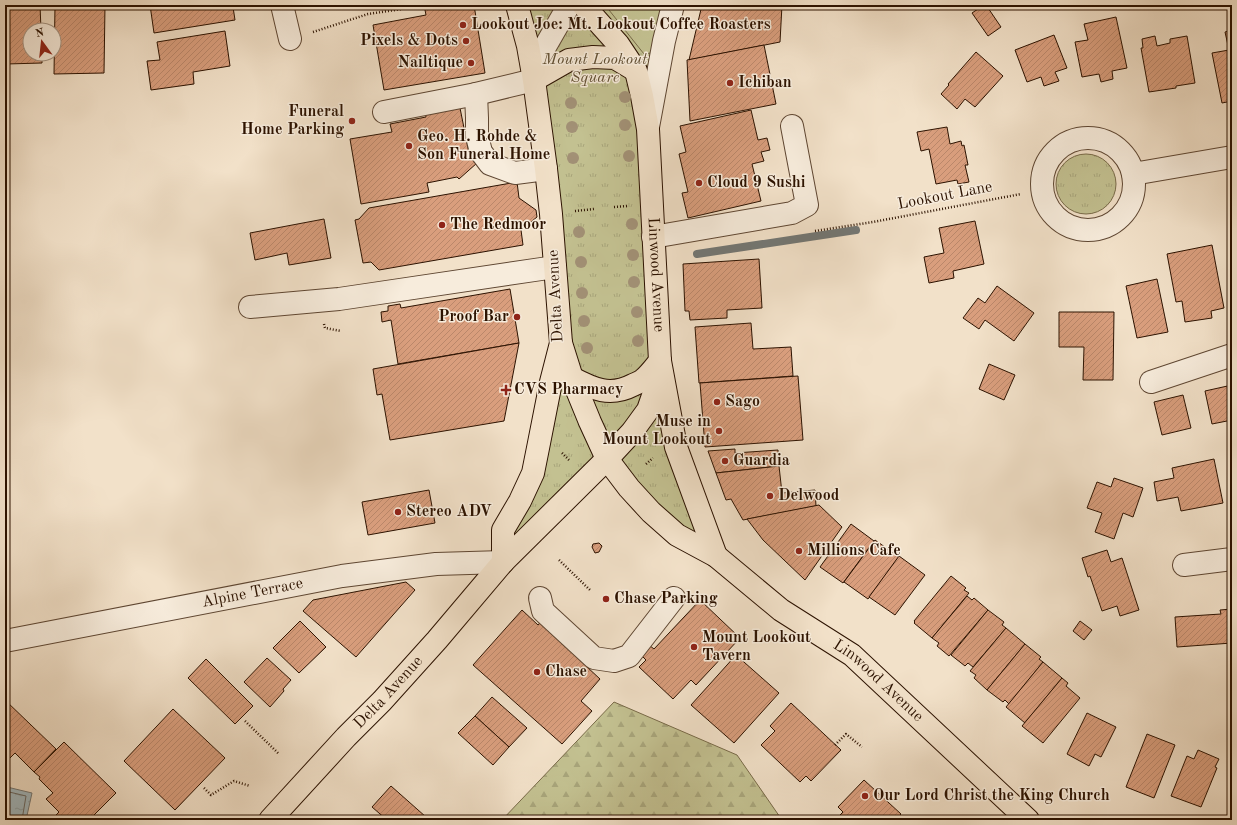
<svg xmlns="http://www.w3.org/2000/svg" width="1237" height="825" viewBox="0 0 1237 825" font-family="'Old Standard TT',serif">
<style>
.grass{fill:url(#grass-tufts);stroke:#786a48}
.forest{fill:url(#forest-firs);stroke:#786a48}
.garden{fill:#c3c191;stroke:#786a48}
.water{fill:url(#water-ripples);stroke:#737774}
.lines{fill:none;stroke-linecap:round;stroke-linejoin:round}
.shore{stroke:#676661;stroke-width:1}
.stream{stroke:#737774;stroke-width:8}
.building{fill:url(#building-hatch);stroke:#2c1200}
.minor-casing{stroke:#5e4632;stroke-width:24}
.major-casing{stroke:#2c1200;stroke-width:24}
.path{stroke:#2c1200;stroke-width:2.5;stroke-dasharray:1 2;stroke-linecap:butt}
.minor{stroke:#f7ecdc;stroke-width:22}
.major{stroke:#f2e1c9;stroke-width:22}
.tree{fill:#a29176}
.poi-dot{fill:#8f2418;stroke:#f7ecdc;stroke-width:1.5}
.labels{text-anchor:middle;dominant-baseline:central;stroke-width:3;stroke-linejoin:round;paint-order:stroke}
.poi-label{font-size:16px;font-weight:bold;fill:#2c1200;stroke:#f7ecdc;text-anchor:start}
.park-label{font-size:16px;font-style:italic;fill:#614f33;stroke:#f7ecdc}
.street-label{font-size:16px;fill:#2c1200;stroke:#f7ecdc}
</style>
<defs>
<pattern id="grass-tufts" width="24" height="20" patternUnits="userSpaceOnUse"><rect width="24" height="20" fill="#c3c191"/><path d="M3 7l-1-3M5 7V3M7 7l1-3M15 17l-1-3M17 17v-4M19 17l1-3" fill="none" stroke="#a8a57b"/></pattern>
<pattern id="forest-firs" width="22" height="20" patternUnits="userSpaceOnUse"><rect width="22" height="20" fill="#c3c191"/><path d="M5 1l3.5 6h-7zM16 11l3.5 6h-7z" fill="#a8a57b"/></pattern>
<pattern id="water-ripples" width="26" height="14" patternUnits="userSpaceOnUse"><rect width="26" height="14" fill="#a2bac2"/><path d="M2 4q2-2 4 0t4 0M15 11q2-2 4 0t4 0" fill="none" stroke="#8c9fa5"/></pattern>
<pattern id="building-hatch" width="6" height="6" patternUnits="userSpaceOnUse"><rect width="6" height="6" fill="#d99e7d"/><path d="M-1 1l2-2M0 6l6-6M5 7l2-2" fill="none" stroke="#ba876a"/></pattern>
</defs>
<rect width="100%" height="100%" fill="#f2e1c9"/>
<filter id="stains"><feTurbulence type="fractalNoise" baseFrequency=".005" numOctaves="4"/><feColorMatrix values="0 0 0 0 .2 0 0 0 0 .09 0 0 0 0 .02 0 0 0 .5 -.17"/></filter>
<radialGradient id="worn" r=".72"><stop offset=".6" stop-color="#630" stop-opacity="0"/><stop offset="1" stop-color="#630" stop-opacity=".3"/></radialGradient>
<g class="grass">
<polygon points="517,5 673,5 648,129 660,361 716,556 607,459 503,562 520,501 561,343"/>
<circle cx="1086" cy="184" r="30"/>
</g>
<polygon class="forest" points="614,702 737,755 782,820 502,820"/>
<polygon class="garden" points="605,5 665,5 651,53 644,54"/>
<polygon class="water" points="7,787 32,793 26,820 5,820 5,796"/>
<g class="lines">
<polyline class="shore" points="5,791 26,796 22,820"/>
<polyline class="stream" points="697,254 856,230"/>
</g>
<g class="building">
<polygon points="5,5 40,5 41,30 30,30 30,54 42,54 42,63 6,64"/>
<polygon points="55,5 105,5 104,73 54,74"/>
<polygon points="150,5 221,5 222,9 233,7 235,20 154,33"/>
<polygon points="424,5 474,5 485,73 384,90 373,25 426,15"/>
<polygon points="702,5 782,5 780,42 689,60"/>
<polygon points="984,5 986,5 1001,27 988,36 972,13"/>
<polygon points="1060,5 1076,5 1061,7"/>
<polygon points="1116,17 1127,68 1112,71 1113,79 1101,82 1099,74 1082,77 1075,42 1088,40 1084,24"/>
<polygon points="1232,30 1232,101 1222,103 1212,53 1229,50 1225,32"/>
<polygon points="225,31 230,66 193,72 194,84 151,90 147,61 160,60 157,42"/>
<polygon points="1054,35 1067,68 1055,72 1059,81 1044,86 1041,77 1027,82 1015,50"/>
<polygon points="1155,36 1157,46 1170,43 1170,39 1187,36 1195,83 1176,86 1176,88 1149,92 1141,48 1143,48 1142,39"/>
<polygon points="764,45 776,104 690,121 687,60"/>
<polygon points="976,52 1003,76 975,107 965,99 957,109 941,94 949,85 948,84"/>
<polygon points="424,102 460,108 469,153 477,163 459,179 457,177 427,183 429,192 361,204 350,139 392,132 390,124 426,117"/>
<polygon points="751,110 758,140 767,138 770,150 761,152 764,161 752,164 761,201 688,218 682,193 688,192 679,154 686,152 680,126"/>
<polygon points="947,127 950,144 961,141 962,146 964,145 968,165 965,165 969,182 958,184 957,180 936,184 929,149 921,151 917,132"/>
<polygon points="517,182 519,198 536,210 537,217 521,230 523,245 379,270 371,262 363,263 355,220 359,219 369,208"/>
<polygon points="324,219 331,258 289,265 287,253 255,260 250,233"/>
<polygon points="975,221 984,264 953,271 954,278 929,283 924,257 944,253 939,228"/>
<polygon points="1229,244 1232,244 1232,260"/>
<polygon points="1212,245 1224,308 1211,311 1212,318 1185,322 1182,301 1176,302 1167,254"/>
<polygon points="759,259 762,308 727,310 727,318 690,320 689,311 685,311 683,264"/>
<polygon points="1157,279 1168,332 1137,338 1126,286"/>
<polygon points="997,286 1034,313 1014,341 985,320 979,329 963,318 978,298 985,303"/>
<polygon points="510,289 519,343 398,364 391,320 382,322 381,312 388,311 388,306 400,304 401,308"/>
<polygon points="1059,312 1114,312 1113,380 1083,380 1084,347 1059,347"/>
<polygon points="751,323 753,349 791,347 793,376 699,383 695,327"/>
<polygon points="519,343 504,421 390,440 382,394 377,395 373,369"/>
<polygon points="989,364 1015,375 1004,400 979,389"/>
<polygon points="798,376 803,440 705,447 700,383"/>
<polygon points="1232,385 1232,420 1212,424 1205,391"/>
<polygon points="1183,395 1191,428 1162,435 1154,402"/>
<polygon points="735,449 735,453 778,450 779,466 716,473 708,451"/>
<polygon points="1214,459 1223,503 1181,511 1178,497 1157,501 1154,482 1174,478 1172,468"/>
<polygon points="779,466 782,493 815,490 816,506 743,520 731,499 726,500 716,473"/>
<polygon points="1114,478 1143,488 1133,517 1123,513 1114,539 1095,532 1102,513 1087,508 1097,482 1111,487"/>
<polygon points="429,490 435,523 368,535 362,502"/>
<polygon points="819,505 842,527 805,580 763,540 747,519"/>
<polygon points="851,524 874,541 843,583 820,567"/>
<polygon points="875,540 899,557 868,599 844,582"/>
<polygon points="599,543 602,546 599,552 595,553 592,547 593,544"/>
<polygon points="1107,550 1111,562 1122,558 1139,610 1120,616 1117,606 1102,611 1090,576 1088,577 1082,558"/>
<polygon points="899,556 925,575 895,615 869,597"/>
<polygon points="951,576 966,588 964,590 969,593 932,638 914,623 915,622 914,621"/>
<polygon points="406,582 415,590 356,657 303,611 313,600"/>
<polygon points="967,596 972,600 974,598 988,610 949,656 937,646 939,643 932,638"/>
<polygon points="700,600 740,638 696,685 691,680 673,699 639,667 646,660 640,654 649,645 654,649"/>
<polygon points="553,608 586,666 600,679 581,701 592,711 562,744 473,665 522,610 538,625"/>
<polygon points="1232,609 1232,643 1177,647 1175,617 1221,614 1220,610"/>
<polygon points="988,610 1004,622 1002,625 1006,628 973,667 968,663 965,666 951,655"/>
<polygon points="300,621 326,647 299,673 273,648"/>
<polygon points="1080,621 1092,630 1084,640 1073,631"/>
<polygon points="1006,628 1025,644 987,690 974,678 976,675 970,671"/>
<polygon points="1025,644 1041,657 1039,659 1043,662 1009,704 1005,700 1003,702 987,690"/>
<polygon points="736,655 779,693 734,743 691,705"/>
<polygon points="267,658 291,680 283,689 284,691 270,707 244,682"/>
<polygon points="206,659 253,706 235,724 188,678"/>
<polygon points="1043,662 1062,678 1025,723 1006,707"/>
<polygon points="1062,678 1068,683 1066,686 1080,698 1043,743 1022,726"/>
<polygon points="492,697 527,728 509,747 475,716"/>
<polygon points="5,700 56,749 34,772 15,753 5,763"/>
<polygon points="791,703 841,750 811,781 806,776 800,782 761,745 775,731 770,726"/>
<polygon points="173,709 225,758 175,810 124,761"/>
<polygon points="1087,713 1116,727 1101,757 1095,754 1089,766 1067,754"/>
<polygon points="475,716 509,747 493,765 458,733"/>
<polygon points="1147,734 1175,745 1154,798 1126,787"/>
<polygon points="64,742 116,793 93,816 97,820 51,820 59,812 46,799 53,793 39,779 40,777 34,772"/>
<polygon points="1198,750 1219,759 1215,767 1217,768 1201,807 1171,796 1187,756 1194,759"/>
<polygon points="864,780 901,814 895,820 835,820 843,812 838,807"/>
<polygon points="391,786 426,817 423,820 387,820 372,807"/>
</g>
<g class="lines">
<defs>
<g id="minor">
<polyline points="282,5 290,39"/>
<polyline points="476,94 477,118 477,136 481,152 490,164 515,173 546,169"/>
<polyline points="384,112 476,94 534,80 542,52 569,5"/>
<polyline points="648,127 664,41 673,5"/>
<circle cx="1088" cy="184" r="46"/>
<polyline points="1133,174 1232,157"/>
<polyline points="653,237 792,213 807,205 792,126"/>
<polyline points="250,307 339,299 555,267"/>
<polyline points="1151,382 1232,355"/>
<polyline points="1184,565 1232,559"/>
<polyline points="540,598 543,611 594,658 614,661 629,656 674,598"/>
<path id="s1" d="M 5,641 L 342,576 L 436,564 L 503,562"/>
</g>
<g id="major">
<path id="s2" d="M 583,5 L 618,44 L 636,71 L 642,96 L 648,129 L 660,361 L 676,447 L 716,556"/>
<polyline points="534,80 569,60 593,57 615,58 635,70"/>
<path id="s3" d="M 561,343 L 572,378 L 590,422 L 607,459 L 629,488 L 651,512 L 677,535 L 716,556 L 781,610 L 852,655 L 1028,820"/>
<path d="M 572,378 C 593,389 610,397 633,385 C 637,383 641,382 644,379 C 650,374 655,367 660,361"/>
<polyline points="503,562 503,530 520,501 533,473 539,443 551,382 561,343 551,214 546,169 534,80 528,46 517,5"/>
<path id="s4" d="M 270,820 L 346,737 L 382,701 L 437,640 L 503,562 L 607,459 L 632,432 L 648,410 L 656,387 L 660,361"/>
</g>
</defs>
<use href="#minor" class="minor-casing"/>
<use href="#major" class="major-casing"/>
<g class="path">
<polyline points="313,32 368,14 429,5"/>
<polyline points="614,207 628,206"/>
<polyline points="575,211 594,209"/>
<polyline points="815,231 873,222 1021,194"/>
<polyline points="324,324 325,328 341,331"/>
<polyline points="562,453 569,460"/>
<polyline points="646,464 653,458"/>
<polyline points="559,560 590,590"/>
<polyline points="245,721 279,754"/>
<polyline points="835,745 846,734 862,747"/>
<polyline points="204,788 211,795 234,781 250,786"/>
</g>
<use href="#minor" class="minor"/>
<use href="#major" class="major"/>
</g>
<g class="tree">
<circle cx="625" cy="97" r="6"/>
<circle cx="571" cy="103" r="6"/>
<circle cx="625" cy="125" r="6"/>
<circle cx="572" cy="127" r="6"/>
<circle cx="629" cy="156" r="6"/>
<circle cx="573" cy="158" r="6"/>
<circle cx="632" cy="224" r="6"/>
<circle cx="579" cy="232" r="6"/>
<circle cx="633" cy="255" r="6"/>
<circle cx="581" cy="262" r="6"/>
<circle cx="634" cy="282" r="6"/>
<circle cx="582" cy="293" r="6"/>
<circle cx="637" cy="312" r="6"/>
<circle cx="584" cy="321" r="6"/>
<circle cx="638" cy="341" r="6"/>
<circle cx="587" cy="348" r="6"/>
</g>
<g class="poi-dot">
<circle cx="463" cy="25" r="4"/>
<circle cx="466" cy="41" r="4"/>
<circle cx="471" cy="63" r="4"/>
<circle cx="730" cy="83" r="4"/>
<circle cx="352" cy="121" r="4"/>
<circle cx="409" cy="146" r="4"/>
<circle cx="699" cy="183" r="4"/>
<circle cx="442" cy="225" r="4"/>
<circle cx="517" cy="317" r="4"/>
<path d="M504 384h4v4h4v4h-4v4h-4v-4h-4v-4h4z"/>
<circle cx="717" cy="402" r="4"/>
<circle cx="719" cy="431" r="4"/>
<circle cx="725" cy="461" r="4"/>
<circle cx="770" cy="496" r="4"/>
<circle cx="398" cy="512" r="4"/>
<circle cx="799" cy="551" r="4"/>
<circle cx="606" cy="599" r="4"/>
<circle cx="694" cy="647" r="4"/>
<circle cx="537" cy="672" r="4"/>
<circle cx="865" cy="796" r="4"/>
</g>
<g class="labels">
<g class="poi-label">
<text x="471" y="25">Lookout Joe: Mt. Lookout Coffee Roasters</text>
<text x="458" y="41" text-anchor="end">Pixels &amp; Dots</text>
<text x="463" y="63" text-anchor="end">Nailtique</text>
<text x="738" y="83">Ichiban</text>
<text x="344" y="112" text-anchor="end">Funeral<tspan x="344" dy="18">Home Parking</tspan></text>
<text x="417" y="137">Geo. H. Rohde &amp;<tspan x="417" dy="18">Son Funeral Home</tspan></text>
<text x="707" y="183">Cloud 9 Sushi</text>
<text x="450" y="225">The Redmoor</text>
<text x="509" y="317" text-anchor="end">Proof Bar</text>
<text x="514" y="390">CVS Pharmacy</text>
<text x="725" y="402">Sago</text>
<text x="711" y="422" text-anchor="end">Muse in<tspan x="711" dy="18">Mount Lookout</tspan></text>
<text x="733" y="461">Guardia</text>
<text x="778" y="496">Delwood</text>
<text x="406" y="512">Stereo ADV</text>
<text x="807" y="551">Millions Cafe</text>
<text x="614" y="599">Chase Parking</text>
<text x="702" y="638">Mount Lookout<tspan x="702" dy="18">Tavern</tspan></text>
<text x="545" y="672">Chase</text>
<text x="873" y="796">Our Lord Christ the King Church</text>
</g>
<g class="park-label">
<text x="595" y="60">Mount Lookout<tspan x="595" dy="18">Square</tspan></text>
</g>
<g class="street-label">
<text transform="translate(945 196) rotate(-11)">Lookout Lane</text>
<text stroke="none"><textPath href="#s2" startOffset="290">Linwood Avenue</textPath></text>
<text transform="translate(556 296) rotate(-93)">Delta Avenue</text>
<text stroke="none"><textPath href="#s1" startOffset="252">Alpine Terrace</textPath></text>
<text stroke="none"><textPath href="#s3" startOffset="478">Linwood Avenue</textPath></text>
<text stroke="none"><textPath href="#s4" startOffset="174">Delta Avenue</textPath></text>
</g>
</g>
<rect width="1237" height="825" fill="none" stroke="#f2e1c9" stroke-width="20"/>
<rect x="6" y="6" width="1225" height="813" fill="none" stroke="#2c1200" stroke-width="2"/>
<rect x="10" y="10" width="1217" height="805" fill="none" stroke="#2c1200"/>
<g transform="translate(42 42) rotate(345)"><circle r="19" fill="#f7ecdc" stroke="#a69584"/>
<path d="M0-3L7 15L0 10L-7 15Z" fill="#8f2418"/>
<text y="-6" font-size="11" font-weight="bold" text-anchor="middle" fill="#2c1200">N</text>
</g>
<rect width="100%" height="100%" filter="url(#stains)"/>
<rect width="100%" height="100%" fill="url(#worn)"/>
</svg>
